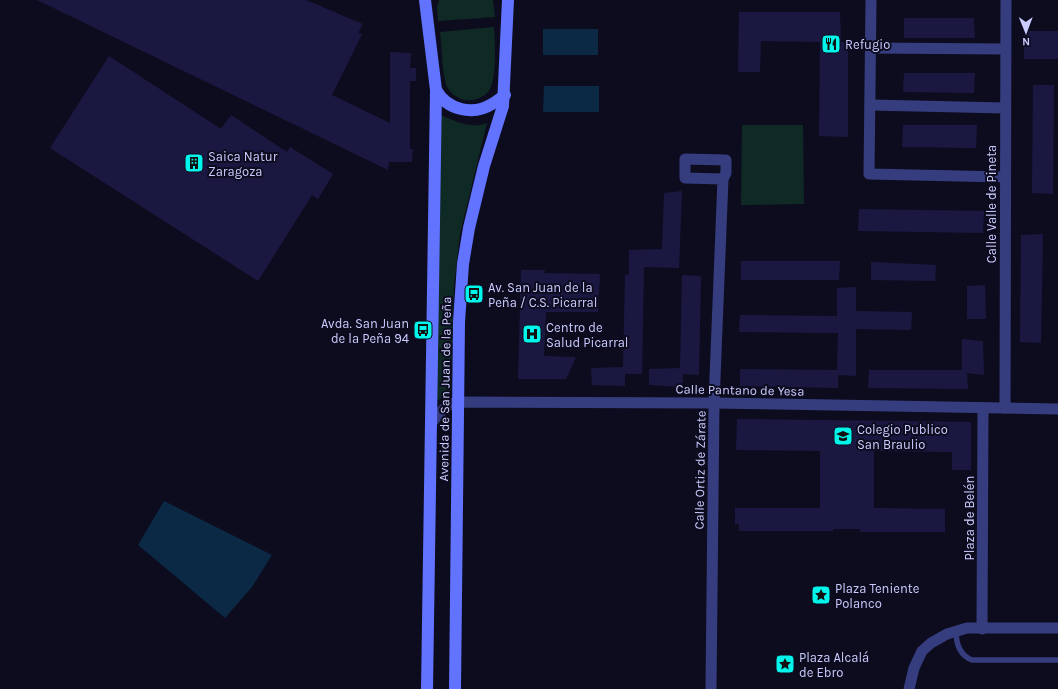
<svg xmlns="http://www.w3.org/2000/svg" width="1058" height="689" viewBox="0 0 1058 689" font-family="Karla,sans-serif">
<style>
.green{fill:#0f2925}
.water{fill:#0b2944}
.building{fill:#1a1841}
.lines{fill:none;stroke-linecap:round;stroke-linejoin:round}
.lane{stroke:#363d7f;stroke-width:5.5}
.street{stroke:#363d7f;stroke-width:11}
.secondary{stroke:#6173ff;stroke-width:12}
.labels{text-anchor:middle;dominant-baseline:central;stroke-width:4;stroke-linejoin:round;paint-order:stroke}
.poi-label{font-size:13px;fill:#caccff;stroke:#0d0c1f;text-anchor:start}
.street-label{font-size:13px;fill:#caccff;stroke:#0d0c1f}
</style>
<rect width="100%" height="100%" fill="#0d0c1f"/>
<g class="green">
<polygon points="439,0 493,0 495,17 438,21 437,8"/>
<path d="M 494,27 C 495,43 497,75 490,89 C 486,97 475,101 466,100 C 458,99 451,94 447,87 C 442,75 442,46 440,32 Z"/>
<path d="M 441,115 C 457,122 470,129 487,123 L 460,234 L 454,287 L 451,395 L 435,401 Z"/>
<polygon points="742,125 803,125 804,204 741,205"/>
</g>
<g class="water">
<rect x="543" y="29" width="55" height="26"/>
<polygon points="544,86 599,86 599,112 543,112"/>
<polygon points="164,501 272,555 252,587 225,618 138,545"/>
</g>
<g class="building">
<polygon points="37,0 306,0 363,24 358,33 362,34 332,95 390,123 390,52 411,53 410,68 416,68 416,81 410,81 410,149 413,149 412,162 389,162 388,170"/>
<polygon points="739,12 840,12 841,42 848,42 848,137 819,136 820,42 761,41 760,72 738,72"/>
<polygon points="904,18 974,18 975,38 904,38"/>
<rect x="1024" y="31" width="34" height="28"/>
<polygon points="109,56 221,129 231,115 287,152 290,147 333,174 318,199 312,195 258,281 50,148"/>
<polygon points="904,73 975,73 974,93 903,92"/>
<polygon points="1033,85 1054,85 1053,194 1032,193"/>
<polygon points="903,125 977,125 976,148 902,147"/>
<polygon points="682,191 679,268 644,267 642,374 625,374 625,386 592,385 591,368 623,367 625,274 629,275 629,250 662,249 664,193"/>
<polygon points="859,209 984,211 983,233 858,231"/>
<polygon points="1043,234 1041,343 1020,342 1021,235"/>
<polygon points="741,261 840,261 839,280 741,280"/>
<polygon points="871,262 936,265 935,281 871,280"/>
<polygon points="521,270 545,270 544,273 600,274 598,312 546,312 544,356 576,357 566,379 518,379"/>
<polygon points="682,275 701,276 699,375 683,374 682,387 649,385 649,369 680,368"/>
<polygon points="985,285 986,319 967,319 967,286"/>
<polygon points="856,287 856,311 912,312 911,330 856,329 856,376 838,375 838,388 740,386 740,369 837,370 838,333 739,332 740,315 837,316 837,288"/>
<polygon points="962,339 983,341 984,375 967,373 968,389 868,388 869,370 962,370"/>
<polygon points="737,419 971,422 971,470 952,470 952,452 874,451 874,508 945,509 945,532 860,532 860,529 833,529 833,531 739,531 739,524 735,524 735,508 820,508 820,451 736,450"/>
</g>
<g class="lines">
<path class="lane" d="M 956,631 C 956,643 959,655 972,660 L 1058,660"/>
<g class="street">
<polyline points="871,0 869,174 1005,177"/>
<polyline points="871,48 1005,49"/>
<polyline points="870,105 1005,108"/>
<polyline points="1005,408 1006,0"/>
<path d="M 431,424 C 438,414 446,404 458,402 L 714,403 L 1058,409"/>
<polyline points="982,629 983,408"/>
<polyline points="711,689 714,403 723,179 726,173 726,160 685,159 685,178 723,179"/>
<polyline points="909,689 914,668 922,651 931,643 947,634 967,628 1058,628"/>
</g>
<g class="secondary">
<polyline points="425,0 436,90 427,689"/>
<path d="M 436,90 C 447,110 473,116 492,104 C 496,102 501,98 505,95"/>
<polyline points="455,689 459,322 463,264 469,228 484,166 503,106 508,0"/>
</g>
</g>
<defs>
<symbol id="restaurant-square" viewBox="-11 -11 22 22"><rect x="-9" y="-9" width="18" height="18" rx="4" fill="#00f5eb" stroke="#0d0c1f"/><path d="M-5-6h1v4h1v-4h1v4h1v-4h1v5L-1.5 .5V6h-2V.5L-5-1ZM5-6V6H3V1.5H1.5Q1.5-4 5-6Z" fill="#111"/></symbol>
<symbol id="building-square" viewBox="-11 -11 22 22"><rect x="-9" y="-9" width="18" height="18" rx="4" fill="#00f5eb" stroke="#0d0c1f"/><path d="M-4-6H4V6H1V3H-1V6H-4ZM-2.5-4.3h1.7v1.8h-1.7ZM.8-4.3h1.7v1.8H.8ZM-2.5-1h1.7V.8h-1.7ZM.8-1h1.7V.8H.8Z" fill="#111"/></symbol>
<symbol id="bus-square" viewBox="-11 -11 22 22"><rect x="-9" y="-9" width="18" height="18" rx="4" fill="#00f5eb" stroke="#0d0c1f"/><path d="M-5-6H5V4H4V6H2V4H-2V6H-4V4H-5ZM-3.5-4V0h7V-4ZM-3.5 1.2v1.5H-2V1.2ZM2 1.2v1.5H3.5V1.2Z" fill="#111"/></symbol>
<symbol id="hospital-square" viewBox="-11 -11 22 22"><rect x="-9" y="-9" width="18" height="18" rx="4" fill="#00f5eb" stroke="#0d0c1f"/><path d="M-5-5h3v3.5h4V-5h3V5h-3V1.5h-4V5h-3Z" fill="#111"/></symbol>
<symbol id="school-square" viewBox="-11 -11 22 22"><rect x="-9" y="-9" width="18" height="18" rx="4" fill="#00f5eb" stroke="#0d0c1f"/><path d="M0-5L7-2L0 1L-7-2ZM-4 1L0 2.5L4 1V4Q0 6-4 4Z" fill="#111"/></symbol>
<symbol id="sight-square" viewBox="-11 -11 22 22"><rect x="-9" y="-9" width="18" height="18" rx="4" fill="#00f5eb" stroke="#0d0c1f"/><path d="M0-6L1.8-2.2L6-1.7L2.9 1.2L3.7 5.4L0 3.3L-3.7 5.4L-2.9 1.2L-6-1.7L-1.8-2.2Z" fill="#111"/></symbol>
</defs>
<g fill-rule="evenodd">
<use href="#restaurant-square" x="820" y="33" width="22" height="22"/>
<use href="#building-square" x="183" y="152" width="22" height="22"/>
<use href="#bus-square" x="463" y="283" width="22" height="22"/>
<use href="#bus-square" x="412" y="319" width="22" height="22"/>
<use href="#hospital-square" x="521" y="323" width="22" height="22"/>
<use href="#school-square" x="832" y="425" width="22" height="22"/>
<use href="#sight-square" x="810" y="584" width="22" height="22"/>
<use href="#sight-square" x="774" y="653" width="22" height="22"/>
</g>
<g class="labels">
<g class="poi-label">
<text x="845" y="44">Refugio</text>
<text x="208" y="156">Saica Natur<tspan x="208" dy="15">Zaragoza</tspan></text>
<text x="488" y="287">Av. San Juan de la<tspan x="488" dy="15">Peña / C.S. Picarral</tspan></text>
<text x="409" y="323" text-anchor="end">Avda. San Juan<tspan x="409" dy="15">de la Peña 94</tspan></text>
<text x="546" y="327">Centro de<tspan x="546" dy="15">Salud Picarral</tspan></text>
<text x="857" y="429">Colegio Publico<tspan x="857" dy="15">San Braulio</tspan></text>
<text x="835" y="588">Plaza Teniente<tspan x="835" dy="15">Polanco</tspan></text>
<text x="799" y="657">Plaza Alcalá<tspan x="799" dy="15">de Ebro</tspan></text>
</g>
<g class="street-label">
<text transform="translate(991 204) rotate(-90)">Calle Valle de Pineta</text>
<text transform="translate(445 389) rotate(-89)">Avenida de San Juan de la Peña</text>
<text transform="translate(740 390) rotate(1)">Calle Pantano de Yesa</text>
<text transform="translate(700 470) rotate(-89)">Calle Ortiz de Zárate</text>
<text transform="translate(969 518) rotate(-90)">Plaza de Belén</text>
</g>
</g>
<g transform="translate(1026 32) rotate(179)" stroke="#0d0c1f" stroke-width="3" paint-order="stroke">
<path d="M0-3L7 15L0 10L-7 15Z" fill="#caccff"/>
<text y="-6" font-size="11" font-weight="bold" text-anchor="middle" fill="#caccff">N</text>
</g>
</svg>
